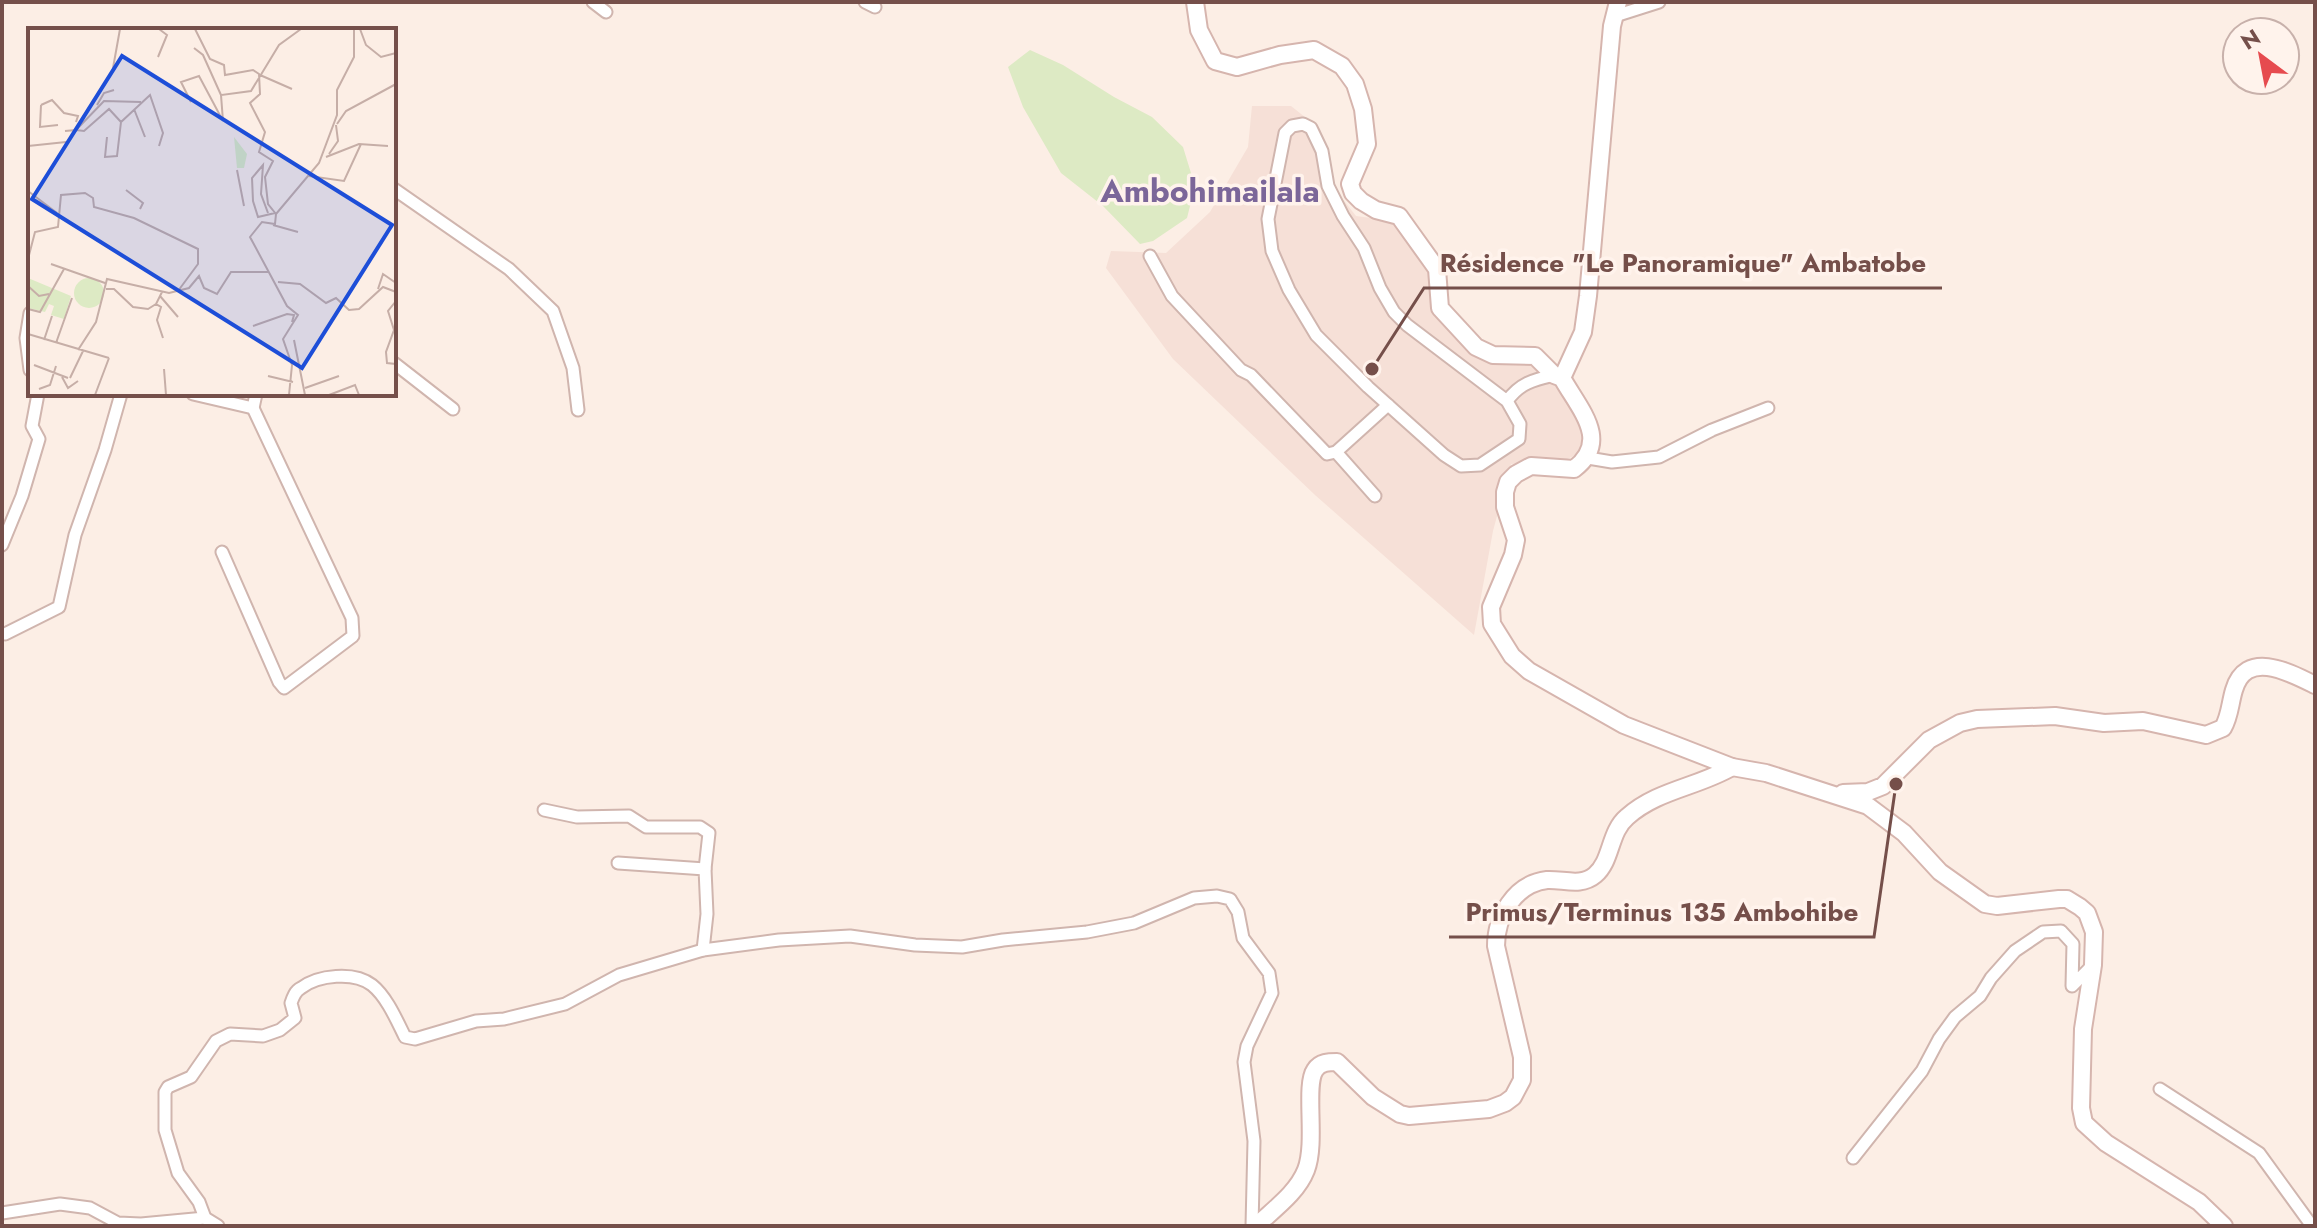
<svg xmlns="http://www.w3.org/2000/svg" width="2317" height="1228" viewBox="0 0 2317 1228" font-family="Jost,sans-serif">
<style>
.residential{fill:#f6e0d7}
.green{fill:#ddeac4}
.lines{fill:none;stroke-linecap:round;stroke-linejoin:round}
.street-casing{stroke:#d0b5ae;stroke-width:15}
.secondary-casing{stroke:#d6b5ae;stroke-width:20}
.street{stroke:#fff;stroke-width:11}
.secondary{stroke:#fff;stroke-width:16}
.labels{text-anchor:middle;dominant-baseline:central;stroke-width:7;stroke-linejoin:round;paint-order:stroke}
.district-label{font-size:32px;font-weight:bold;fill:#7b6699;stroke:#fff3ec}
.inset-road{fill:none;stroke:#c6aea7;stroke-width:2}
.view{fill:#1d4ed8;fill-opacity:0.15;stroke:#1d4ed8;stroke-width:4}
.inset-edge{fill:none;stroke:#754f4a;stroke-width:4}
.leader{fill:none;stroke:#754f4a;stroke-width:3}
.callout-dot{fill:#754f4a;stroke:#fff3ec;stroke-width:3}
.callout-label{font-size:26px;text-anchor:middle;font-weight:bold;fill:#754f4a;stroke:#fff3ec;stroke-width:7;stroke-linejoin:round;paint-order:stroke}
</style>
<rect width="100%" height="100%" fill="#fceee5"/>
<polygon class="residential" points="1252,106 1291,106 1320,129 1337,192 1356,216 1402,222 1425,252 1455,320 1484,344 1544,352 1570,379 1587,427 1585,451 1565,460 1511,464 1493,531 1474,635 1315,495 1173,359 1106,268 1111,251 1166,253 1210,212 1248,147"/>
<polygon class="green" points="1030,50 1063,65 1114,97 1152,117 1183,147 1195,186 1187,218 1153,241 1140,244 1103,206 1061,173 1023,107 1008,67"/>
<g class="lines">
<defs>
<g id="street">
<polyline points="593,2 606,12"/>
<polyline points="865,2 875,7"/>
<polyline points="1615,16 1659,2"/>
<polyline points="394,189 509,269 553,311 573,368 578,410"/>
<polyline points="1150,256 1172,296 1241,370 1251,375 1327,454 1336,452"/>
<polyline points="30,313 26,338 30,370"/>
<polyline points="394,363 453,409"/>
<polyline points="193,394 253,408 256,394"/>
<path d="M 1507,401 L 1407,325 L 1394,312 L 1380,288 L 1364,248 L 1343,216 L 1328,186 L 1322,151 L 1311,128 L 1303,124 L 1292,126 L 1285,133 L 1268,219 L 1272,251 L 1289,290 L 1316,335 L 1368,387 L 1444,455 L 1461,466 L 1480,465 L 1519,439 L 1520,424 L 1507,401 C 1520,383 1533,380 1554,375"/>
<polyline points="1588,458 1612,462 1659,457 1712,430 1768,408"/>
<polyline points="1375,496 1336,452 1388,405"/>
<polyline points="2,545 22,496 39,439 32,426 38,394"/>
<polyline points="222,552 279,682 284,688 353,636 352,618 253,408"/>
<polyline points="5,634 59,607 75,535 105,450 121,394"/>
<polyline points="544,810 577,817 629,816 646,827 700,827 709,833 705,869"/>
<polyline points="618,863 705,869 707,914 703,950"/>
<polyline points="2160,1089 2259,1153 2312,1226"/>
<polyline points="1853,1158 1922,1071 1939,1039 1955,1017 1980,996 1991,978 2015,951 2043,932 2061,931 2073,944 2072,986 2093,965"/>
<polyline points="2,1213 60,1204 90,1208 118,1223 141,1224 205,1218"/>
<path d="M 218,1226 L 205,1218 L 199,1202 L 178,1173 L 165,1130 L 165,1092 L 168,1087 L 191,1077 L 216,1041 L 230,1034 L 263,1036 L 280,1030 L 295,1018 L 291,1003 C 293,997 295,991 301,988 C 318,975 354,971 372,985 C 387,997 397,1021 405,1037 L 415,1039 L 476,1021 L 504,1019 L 565,1004 L 619,975 L 703,950 L 779,940 L 850,936 L 915,945 L 962,947 L 1003,940 L 1087,932 L 1134,923 L 1194,898 L 1217,896 L 1230,899 L 1238,912 L 1243,938 L 1269,973 L 1272,993 L 1247,1046 L 1244,1062 L 1254,1141 L 1252,1226"/>
</g>
<g id="secondary">
<path d="M 1195,2 L 1199,30 L 1215,61 L 1237,67 L 1280,55 L 1314,50 L 1342,66 L 1355,84 L 1363,109 L 1367,144 L 1350,184 L 1353,193 L 1361,201 L 1376,210 L 1399,216 L 1437,269 L 1440,308 L 1476,347 L 1493,355 L 1535,356 L 1554,375 L 1562,378 C 1580,410 1611,441 1574,469 L 1531,466 L 1516,474 L 1508,482 L 1505,492 L 1505,507 L 1516,540 L 1513,555 L 1491,607 L 1492,624 L 1512,656 L 1529,671 L 1624,725 L 1732,767 L 1766,773 L 1868,806 L 1904,833 L 1940,872 L 1985,904 L 1997,906 L 2059,899 L 2067,899 L 2080,907 L 2087,913 L 2094,932 L 2093,965 L 2083,1029 L 2081,1108 L 2084,1123 L 2106,1143 L 2199,1202 L 2224,1226"/>
<polyline points="1562,378 1583,332 1588,296 1612,26 1618,2"/>
<path d="M 1843,793 L 1868,792 L 1883,786 L 1929,740 L 1960,723 L 1977,719 L 2055,716 L 2104,723 L 2143,721 L 2206,735 L 2223,728 C 2230,716 2230,703 2234,690 C 2246,649 2289,672 2315,685"/>
<path d="M 1256,1226 C 1274,1209 1297,1193 1306,1170 C 1317,1142 1304,1086 1315,1070 C 1320,1062 1329,1062 1337,1062 L 1373,1097 L 1400,1114 L 1409,1116 L 1489,1109 L 1505,1103 L 1513,1097 L 1522,1080 L 1522,1057 L 1496,946 C 1496,917 1514,884 1547,880 C 1563,879 1581,887 1595,875 C 1612,861 1609,832 1627,817 C 1657,790 1698,787 1732,767"/>
</g>
</defs>
<use href="#street" class="street-casing"/>
<use href="#secondary" class="secondary-casing"/>
<use href="#street" class="street"/>
<use href="#secondary" class="secondary"/>
</g>
<g class="labels">
<g class="district-label">
<text x="1210" y="191">Ambohimailala</text>
</g>
</g>
<g transform="translate(28 28)">
<rect width="368" height="368" fill="#fceee5"/>
<path d="M 206,109 L 219,126 L 216,140 L 209,140 ZM 0,250 L 43,268 L 36,291 L 23,287 L 26,278 L 21,276 L 17,284 L 0,280 ZM46 265a15 15 0 1 1 30 0a15 15 0 1 1-30 0Z" fill="#ddeac4"/>
<path class="inset-road" d="M 167,1 L 182,31 L 196,37 L 197,47 L 225,42 L 231,46 L 232,66 L 222,75 L 237,104 L 231,124 L 245,133 L 237,149 L 240,176 L 248,186M 332,1 L 338,17 L 353,29 L 368,25M 166,20 L 175,27 L 193,67M 130,29 L 139,7 L 131,1M 85,40 L 92,1M 232,47 L 264,61M 163,74 L 153,54 L 171,48 L 195,93M 13,77 L 24,72 L 36,85 L 50,88 L 48,94M 13,77 L 12,99 L 30,97M 69,77 L 76,65 L 86,62M 106,81 L 117,109M 195,93 L 193,67 L 223,63 L 251,17 L 273,1M 309,96 L 318,83 L 368,56M 48,102 L 56,103 L 81,81 L 93,94 L 122,67 L 135,105 L 131,118M 37,103 L 48,102 L 76,73 L 113,74M 79,109 L 77,129 L 89,128 L 93,94M 0,118 L 38,114M 301,126 L 310,113 L 308,97M 298,129 L 331,116 L 360,118M 209,142 L 216,178M 281,148 L 316,153 L 333,116M 98,162 L 115,175 L 112,181M 0,163 L 29,185M 240,185 L 233,166 L 235,137 L 224,150 L 225,173 L 230,189 L 247,185M 245,197 L 270,204M 0,231 L 7,204 L 30,199 L 33,167 L 57,165 L 65,170 L 66,179 L 106,190 L 170,221 L 170,236 L 150,263M 23,236 L 77,255M 250,254 L 272,256 L 298,275 L 308,270 L 321,282 L 331,281 L 355,259 L 368,264M 0,258 L 11,268 L 21,266M 78,261 L 86,261 L 105,279 L 120,281 L 128,276M 350,261 L 355,246 L 368,255M 134,264 L 128,276 L 133,279 L 129,292 L 135,310M 132,268 L 150,289M 368,273 L 360,283 L 366,302 L 358,324 L 359,335 L 368,336M 0,281 L 12,284 L 36,241M 225,298 L 259,286 L 266,287 L 264,294M 0,306 L 81,330M 16,312 L 24,288M 266,312 L 277,367M 28,315 L 44,270M 50,322 L 68,294 L 79,251 L 141,265 L 161,260 L 171,248 L 176,260 L 189,266 L 203,244 L 240,244M 6,337 L 40,350M 136,341 L 138,367M 240,348 L 265,354M 34,349 L 40,360 L 50,353M 42,350 L 55,323M 277,360 L 311,348M 11,361 L 22,357 L 28,338M 67,367 L 81,330M 261,367 L 264,337 L 255,311 L 270,287 L 259,278 L 222,209 L 234,194 L 247,196 L 248,186 L 291,135 L 309,87 L 309,62 L 326,29 L 326,1M 301,367 L 327,357 L 331,367"/>
<path class="view" d="M 94,28 L 364,197 L 274,340 L 4,171 Z"/>
<rect width="368" height="368" class="inset-edge"/>
</g>
<path class="leader" d="M1372 369L1424 288H1942M1896 784L1874 937H1449"/>
<g class="callout-dot">
<circle cx="1372" cy="369" r="8"/>
<circle cx="1896" cy="784" r="8"/>
</g>
<g class="callout-label">
<text x="1683" y="272">Résidence "Le Panoramique" Ambatobe</text>
<text x="1662" y="921">Primus/Terminus 135 Ambohibe</text>
</g>
<rect width="2317" height="1228" fill="none" stroke="#754f4a" stroke-width="8"/>
<g transform="translate(2261 56) rotate(328)"><circle r="38" fill="#fff3ec" stroke="#c8b1ab" stroke-width="2"/>
<path d="M0-6L14 30L0 20L-14 30Z" fill="#e64b4f"/>
<text y="-12" font-size="22" font-weight="bold" text-anchor="middle" fill="#754f4a">N</text>
</g>
</svg>
